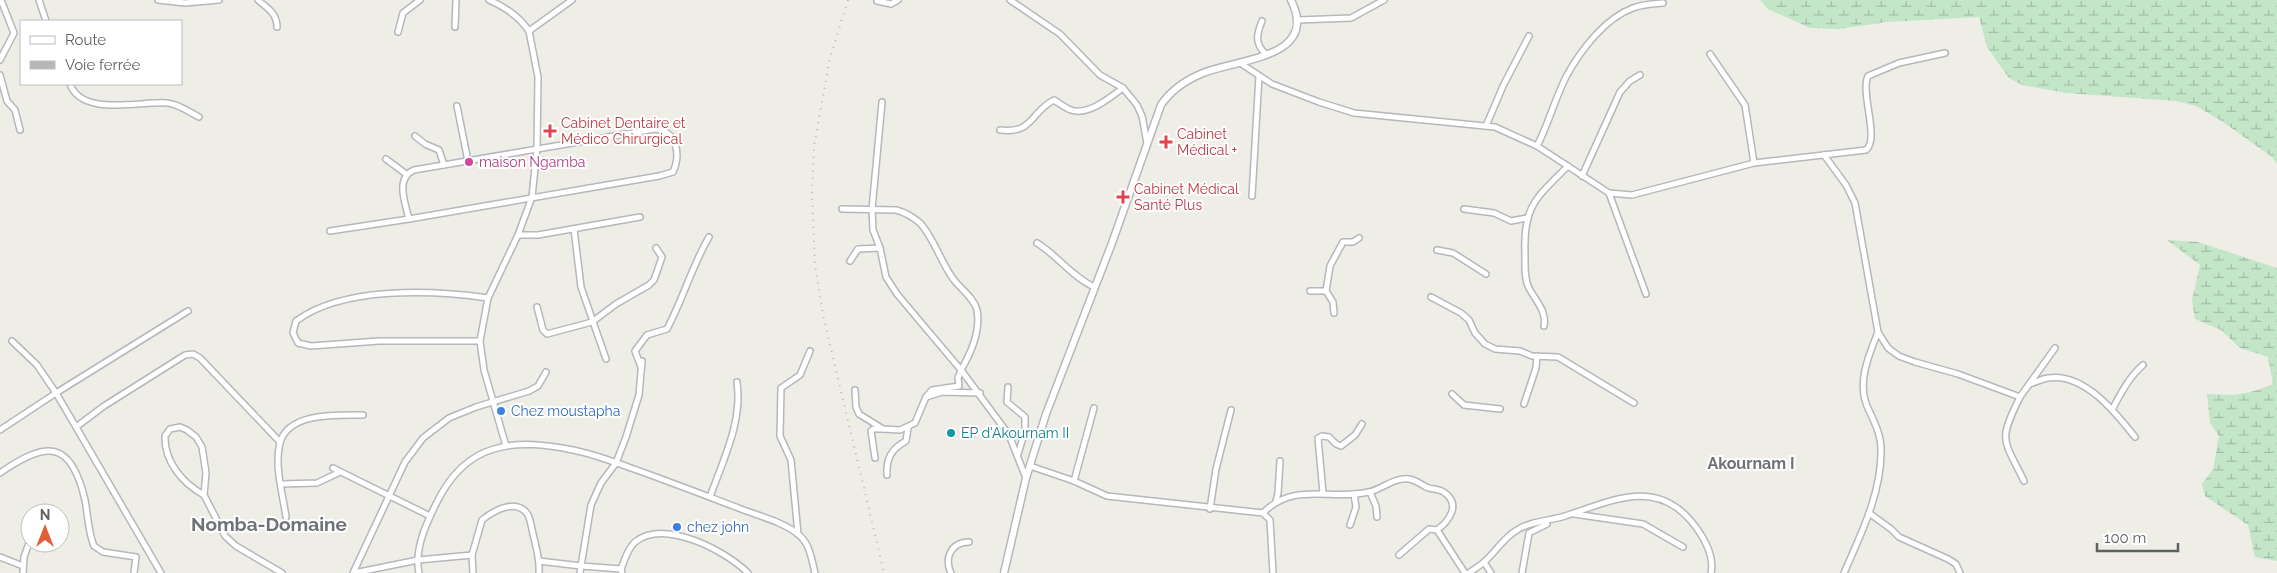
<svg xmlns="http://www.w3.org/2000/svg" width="2277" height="573" viewBox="0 0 2277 573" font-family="Raleway,sans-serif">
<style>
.wetland{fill:url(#wetland-marsh)}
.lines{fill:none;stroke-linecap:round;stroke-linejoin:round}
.minor-casing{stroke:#b6b7bc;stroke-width:8}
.tertiary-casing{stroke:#b6b7bc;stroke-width:9}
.minor{stroke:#fff;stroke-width:5}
.tertiary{stroke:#fff;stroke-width:6}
.rail{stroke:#b6b7b7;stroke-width:2;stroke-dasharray:1 6;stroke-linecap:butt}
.health-dot{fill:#e0444e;stroke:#fff;stroke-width:2}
.hotel-dot{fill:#d1479c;stroke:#fff;stroke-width:2}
.shop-dot{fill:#3f7fe0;stroke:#fff;stroke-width:2}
.culture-dot{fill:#0f9aa8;stroke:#fff;stroke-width:2}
.labels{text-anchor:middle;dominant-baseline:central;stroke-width:4;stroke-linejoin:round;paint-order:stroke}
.health-label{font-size:14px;fill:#be3a42;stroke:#fff;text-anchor:start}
.hotel-label{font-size:14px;fill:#b23c85;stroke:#fff;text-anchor:start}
.shop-label{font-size:14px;fill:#366cbe;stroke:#fff;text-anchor:start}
.culture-label{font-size:14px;fill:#0d838f;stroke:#fff;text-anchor:start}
.quarter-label{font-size:16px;font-weight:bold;fill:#6e7277;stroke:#fff}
.district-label{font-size:19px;font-weight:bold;fill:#6e7277;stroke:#fff}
</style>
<defs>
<pattern id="wetland-marsh" width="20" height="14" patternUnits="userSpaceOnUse" patternTransform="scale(1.25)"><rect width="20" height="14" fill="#c3e5c8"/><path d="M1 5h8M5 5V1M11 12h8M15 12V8" fill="none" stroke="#a2bda6"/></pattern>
</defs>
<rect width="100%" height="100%" fill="#efeee6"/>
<g class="wetland">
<polygon points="1760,0 2277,0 2277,163 2272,157 2223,122 2196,106 2176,101 2066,93 2022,85 2009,78 1987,47 1979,17 1887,22 1839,29 1810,28 1768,9"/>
<path d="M 2167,240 L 2198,242 L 2277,268 L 2277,561 L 2255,557 L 2248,525 L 2205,496 L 2202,484 L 2213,469 L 2219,436 L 2210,423 L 2207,394 C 2236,396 2246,395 2273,384 L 2268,357 L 2240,348 L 2221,330 L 2195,319 L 2192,300 L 2200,265 Z"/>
</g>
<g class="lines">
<defs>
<g id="minor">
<polyline points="39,0 46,21"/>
<polyline points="158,0 185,3 219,0"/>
<path d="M 258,0 C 267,8 277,13 277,27"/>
<path d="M 489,0 C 505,7 519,16 529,31"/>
<polyline points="1010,0 1060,34 1100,75 1123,88 1137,105 1142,116 1147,143"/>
<polyline points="877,1 891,4 898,0"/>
<polyline points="1298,20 1351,18 1384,0"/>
<path d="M 1262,21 C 1257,33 1254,44 1266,54"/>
<polyline points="455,27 456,0"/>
<polyline points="398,32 403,13 420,0"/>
<polyline points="1710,54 1745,105 1754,163"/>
<polyline points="0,60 14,33 1,0"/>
<polyline points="1240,63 1272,84 1319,102 1354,113 1495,127 1537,146 1609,193 1646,294"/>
<polyline points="0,75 7,101 15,110 20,130"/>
<path d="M 70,84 C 82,117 140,101 167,103 C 179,104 189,112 199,117"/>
<polyline points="457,106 468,161"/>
<polyline points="1486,126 1503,86 1529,36"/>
<path d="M 1000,130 C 1034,134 1030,112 1054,100 C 1059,103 1065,108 1071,110 C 1089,116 1110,97 1123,88"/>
<polyline points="415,136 425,144 439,150 444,165"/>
<path d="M 1537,146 C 1549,123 1555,98 1567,75 C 1581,50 1605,18 1633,8 C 1643,4 1653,4 1663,3"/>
<path d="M 1824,155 L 1846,185 L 1855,203 L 1878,332 L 1888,348 L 1899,356 L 1915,362 L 1958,374 L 2020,397 C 1998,442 2003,438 2024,481"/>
<polyline points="386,159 406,174"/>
<polyline points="1582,176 1620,92 1630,81 1640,75"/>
<path d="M 1609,193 L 1632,195 L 1754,163 L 1866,150 C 1880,139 1860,93 1868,76 L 1899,63 L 1945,53"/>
<polyline points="1252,196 1259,76"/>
<path d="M 842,209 L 896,210 C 904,212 913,217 920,223 C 934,238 941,263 954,280 C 961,289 974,298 977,310 C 981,331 971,353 961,370 L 1009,435 L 1026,478"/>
<polyline points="1464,209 1494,213 1511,221 1527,218"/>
<polyline points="574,229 581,287 606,359"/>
<path d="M 330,231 L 409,219 C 405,203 395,178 414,170 L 655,129 C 677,131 681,154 673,172 L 659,176 L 409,219"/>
<polyline points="518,235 538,235 640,217"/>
<path d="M 1037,243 C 1058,256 1071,276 1094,287"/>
<polyline points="1437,250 1453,253 1486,274"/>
<polyline points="850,261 858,249 880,248"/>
<polyline points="1310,291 1326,291 1330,266 1343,242 1353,242 1359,238"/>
<polyline points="1326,291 1333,302 1334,313"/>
<polyline points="1431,297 1461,313 1469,320 1475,333 1485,344 1495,349 1520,351 1532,356 1558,357 1634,403"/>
<polyline points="537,307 543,330 547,334 592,322 616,304 649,285 654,280 662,257 656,248"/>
<path d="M 1544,326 C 1547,311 1535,300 1529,288 C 1524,279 1525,265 1525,254 C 1523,206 1536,198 1568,166"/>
<path d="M 480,341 L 379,341 L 311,346 L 298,343 L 293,333 L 296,321 C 343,286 433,290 488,298"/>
<path d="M 641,367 L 635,351 L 647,335 L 667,329 C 683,299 692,266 709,237"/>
<path d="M 2030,384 C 2036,382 2042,379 2048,378 C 2084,372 2116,413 2135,437"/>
<polyline points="1008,387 1007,402 1025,417 1025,431 1018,454"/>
<polyline points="855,390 856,407 859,414 883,429 900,430 915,423 926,397 932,390 959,386 958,378 961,370 897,294 886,277 880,248 873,230 872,209 882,102"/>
<polyline points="1452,394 1464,405 1500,409"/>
<polyline points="926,397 942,392 980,393"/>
<polyline points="2020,397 2055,348"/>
<polyline points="1524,404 1536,368 1537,356"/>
<path d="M 2113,408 C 2121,393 2129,377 2143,365"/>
<polyline points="76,427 56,393 188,311"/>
<polyline points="0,430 56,393 37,365 12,341"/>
<polyline points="506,446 484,370 480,341 488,298 518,235 532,197 537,148 538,77 529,31 572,0"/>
<polyline points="875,458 871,431 873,429 883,429"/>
<path d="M 1030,466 L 1074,481 L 1107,496 L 1263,513 C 1294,481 1331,501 1369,492 C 1382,489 1395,477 1409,479 C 1415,480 1421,484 1426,487 C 1432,490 1439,488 1445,493 C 1461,505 1449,521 1437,530"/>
<polyline points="333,468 430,516"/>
<path d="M 0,473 C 46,441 71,439 85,500 C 88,515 88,532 94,546 L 103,552 L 136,557 L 134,573"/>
<path d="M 887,475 C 886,459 891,449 906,441 L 908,428"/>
<polyline points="1074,481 1094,408"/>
<polyline points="282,484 317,483 340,472"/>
<polyline points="1370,492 1376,506 1377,517"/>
<polyline points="1323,493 1318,438 1322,436 1329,437 1336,444 1341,446 1355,435 1362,424"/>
<path d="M 204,495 C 182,483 164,461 165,436 L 170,429 L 180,427 L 187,430 L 196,437 L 202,447 L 206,473 L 204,495 L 225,536 L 236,546 L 282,573"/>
<path d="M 710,497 C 723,460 743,421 737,382"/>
<polyline points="1276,501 1278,493 1280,461"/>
<polyline points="1210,509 1216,469 1231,410"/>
<polyline points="1263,513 1270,520 1273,573"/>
<polyline points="1869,513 1891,529 1899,537 1948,559 1956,564 1960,573"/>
<polyline points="1574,514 1643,524 1683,547"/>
<path d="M 286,517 C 283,495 274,466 280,443 C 288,412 338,415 363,415"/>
<polyline points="1350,525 1356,507 1354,494"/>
<polyline points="798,534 791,460 780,436 781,388 800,375 810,351"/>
<polyline points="1399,555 1429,529 1437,530 1465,573"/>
<polyline points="0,557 23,566"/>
<polyline points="539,561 581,566 580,573"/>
<polyline points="1484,562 1491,573"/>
<polyline points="621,569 581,566 591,505 601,483 616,463 626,437 639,395 642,361"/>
<polyline points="23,573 24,557 30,540"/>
<polyline points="161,573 76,427 104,406 185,355 193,354 200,358 280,442"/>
<polyline points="353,573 405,462 423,438 449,418 476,407 529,391 538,386 546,372"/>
<polyline points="354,573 418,560 472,555"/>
<path d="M 419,573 C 414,550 426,524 436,504 C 448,479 466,457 494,449 C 519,441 548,445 573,450 C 593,454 612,461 631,468 C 668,481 704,495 741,509 C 759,516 784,522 799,535 C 810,544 812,561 815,573"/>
<path d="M 473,573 L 472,555 L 482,520 C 493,511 517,497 528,515 C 531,521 532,531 534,538 C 537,550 540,561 539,573"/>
<path d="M 622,573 L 621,569 C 625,560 627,549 635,542 C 664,518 726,551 748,573"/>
<path d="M 951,573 C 944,558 951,542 969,542"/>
<path d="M 1469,573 C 1474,569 1480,566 1484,562 C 1496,552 1503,538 1517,530 C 1531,521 1549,521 1565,516 C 1609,502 1654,477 1691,521 C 1702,534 1715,555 1711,573"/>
<polyline points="1522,573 1529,533 1547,524"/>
<path d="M 1844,573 C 1861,534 1882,492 1881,449 C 1881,433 1873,420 1867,406 C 1857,381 1869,355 1878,332"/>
</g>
<path id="tertiary" d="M 1004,573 L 1026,478 L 1046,414 L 1112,243 L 1161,105 C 1171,90 1186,80 1203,73 C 1238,59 1320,58 1291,0"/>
</defs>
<use href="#minor" class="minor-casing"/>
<use href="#tertiary" class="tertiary-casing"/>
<use href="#minor" class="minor"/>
<use href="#tertiary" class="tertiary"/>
<polyline class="rail" points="848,0 830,58 814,146 812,195 815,265 823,315 884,573"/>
</g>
<g class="health-dot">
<path d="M547.5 123.5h5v5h5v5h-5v5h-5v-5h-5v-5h5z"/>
<path d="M1163.5 134.5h5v5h5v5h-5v5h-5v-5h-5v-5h5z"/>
<path d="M1120.5 189.5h5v5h5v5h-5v5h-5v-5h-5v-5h5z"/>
</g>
<circle class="hotel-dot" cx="469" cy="162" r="5"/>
<g class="shop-dot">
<circle cx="501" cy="411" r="5"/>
<circle cx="677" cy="527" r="5"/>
</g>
<circle class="culture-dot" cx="951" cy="433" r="5"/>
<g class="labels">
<g class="health-label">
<text x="561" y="123">Cabinet Dentaire et<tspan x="561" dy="16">Médico Chirurgical</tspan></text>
<text x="1177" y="134">Cabinet<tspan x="1177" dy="16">Médical +</tspan></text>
<text x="1134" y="189">Cabinet Médical<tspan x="1134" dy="16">Santé Plus</tspan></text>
</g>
<g class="hotel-label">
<text x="479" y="162">maison Ngamba</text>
</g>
<g class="shop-label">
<text x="511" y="411">Chez moustapha</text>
<text x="687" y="527">chez john</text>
</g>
<g class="culture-label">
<text x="961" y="433">EP d'Akournam II</text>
</g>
<g class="quarter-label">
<text x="1751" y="463">Akournam I</text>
</g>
<g class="district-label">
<text x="269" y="524">Nomba-Domaine</text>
</g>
</g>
<rect x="20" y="20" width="162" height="65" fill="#ffffff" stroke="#bebfc1"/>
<rect x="30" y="36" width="25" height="8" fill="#ffffff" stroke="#bebfc1"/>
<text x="65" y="45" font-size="15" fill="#5d6065">Route</text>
<rect x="30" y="61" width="25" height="8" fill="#b6b7b7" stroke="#bebfc1"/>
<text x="65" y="70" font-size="15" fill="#5d6065">Voie ferrée</text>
<g transform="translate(45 528)"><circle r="24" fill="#ffffff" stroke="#bebfc1"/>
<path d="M0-4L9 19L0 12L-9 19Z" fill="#e25e38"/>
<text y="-8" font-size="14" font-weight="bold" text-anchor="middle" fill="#5d6065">N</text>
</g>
<path d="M2097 543v8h81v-8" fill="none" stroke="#5d6065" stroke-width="2.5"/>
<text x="2104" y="543" font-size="15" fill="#5d6065" stroke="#ffffff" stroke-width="4" paint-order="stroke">100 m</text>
</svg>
